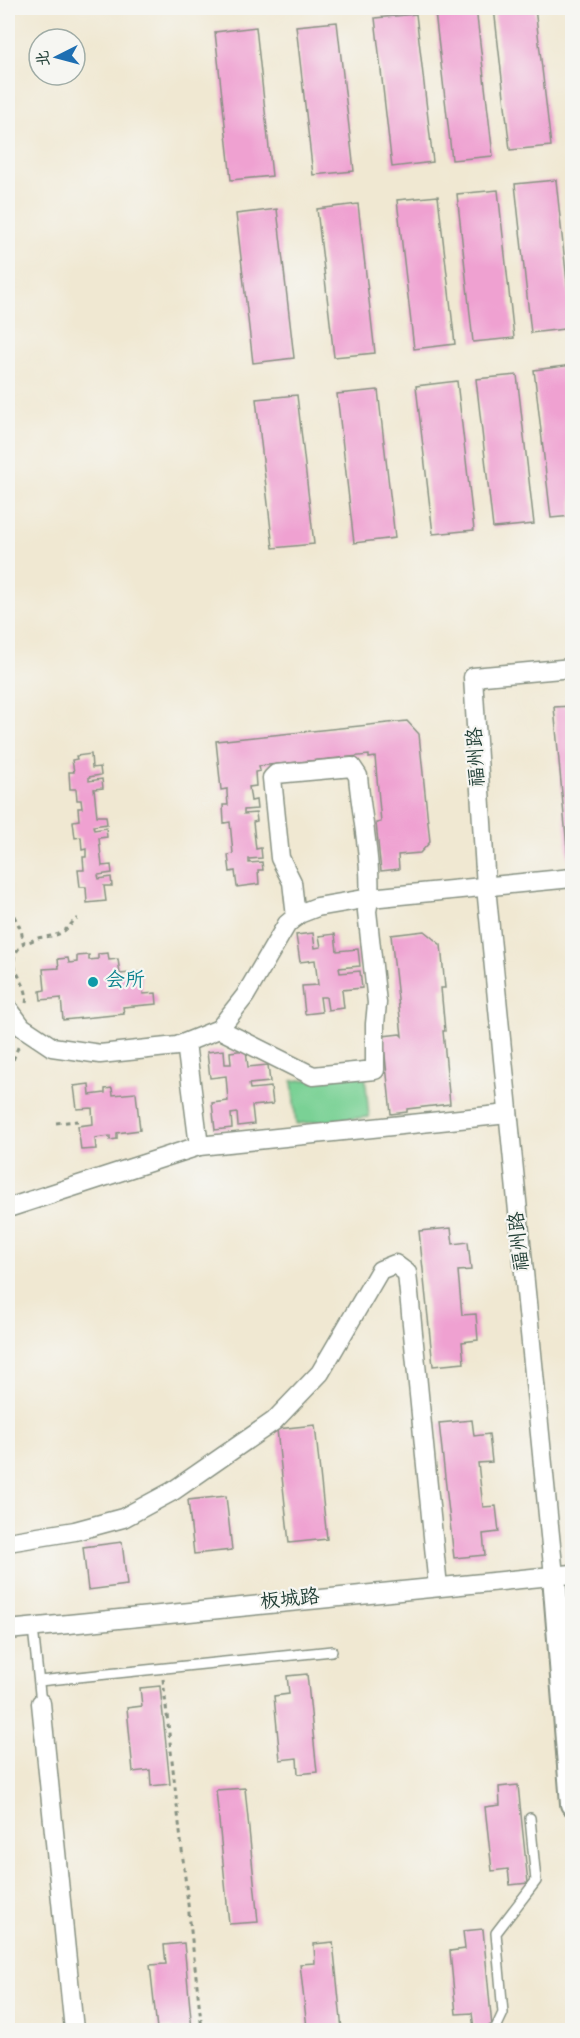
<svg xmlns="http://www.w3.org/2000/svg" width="580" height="2038" viewBox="0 0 580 2038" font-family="Dekko,'LXGW WenKai TC',sans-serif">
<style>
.green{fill:#7ad195;stroke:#4c8764;stroke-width:1.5}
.building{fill:#efa1d1}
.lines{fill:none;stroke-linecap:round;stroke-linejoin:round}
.service-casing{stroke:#889283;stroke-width:12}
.minor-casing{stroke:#889283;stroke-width:21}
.tertiary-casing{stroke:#889283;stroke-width:26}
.path{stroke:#889283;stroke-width:3;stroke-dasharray:4.5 4.5;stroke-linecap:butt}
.service{stroke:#fff;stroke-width:9}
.minor{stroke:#fff;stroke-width:18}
.tertiary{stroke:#fff;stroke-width:22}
.culture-dot{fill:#0f9aa8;stroke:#f6f6f2;stroke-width:2}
.labels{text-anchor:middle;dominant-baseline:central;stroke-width:4.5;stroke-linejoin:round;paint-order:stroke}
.street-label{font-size:20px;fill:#1f3d34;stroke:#f6f6f2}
.culture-label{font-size:20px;fill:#0d838f;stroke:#f6f6f2;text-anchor:start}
</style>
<rect width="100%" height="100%" fill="#f6f6f2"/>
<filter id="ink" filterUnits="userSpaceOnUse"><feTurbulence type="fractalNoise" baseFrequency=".0167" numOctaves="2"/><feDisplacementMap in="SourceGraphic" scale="12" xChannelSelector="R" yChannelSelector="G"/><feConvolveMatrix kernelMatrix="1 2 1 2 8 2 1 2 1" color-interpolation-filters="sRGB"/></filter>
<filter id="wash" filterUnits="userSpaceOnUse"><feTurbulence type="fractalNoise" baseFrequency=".008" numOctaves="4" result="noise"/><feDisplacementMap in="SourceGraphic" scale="24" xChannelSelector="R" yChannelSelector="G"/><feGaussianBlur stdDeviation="1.35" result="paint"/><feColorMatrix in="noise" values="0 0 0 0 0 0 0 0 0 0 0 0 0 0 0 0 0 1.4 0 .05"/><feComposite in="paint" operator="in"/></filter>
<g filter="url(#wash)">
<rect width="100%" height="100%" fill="#f0e8d2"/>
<polygon class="green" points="365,1074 369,1117 296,1124 292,1081"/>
<g id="blocks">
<g class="building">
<polygon points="476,8 493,156 452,160 435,12"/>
<polygon points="494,8 535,8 551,146 510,150"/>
<polygon points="416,14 433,162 392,167 375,18"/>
<polygon points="337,22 354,171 313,175 296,26"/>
<polygon points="256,27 272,176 231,180 215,32"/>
<polygon points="556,180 572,328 531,333 515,184"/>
<polygon points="498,190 514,338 473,342 457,194"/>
<polygon points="438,196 455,344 414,349 397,200"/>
<polygon points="358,204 375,353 334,357 317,209"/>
<polygon points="277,209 294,358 253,363 236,214"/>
<polygon points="572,365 572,516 551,518 534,370"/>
<polygon points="517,375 534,524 493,528 476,379"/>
<polygon points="457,381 474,530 433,534 416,386"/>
<polygon points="378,390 395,538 354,543 337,394"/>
<polygon points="297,395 314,544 273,548 256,399"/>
<polygon points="572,706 572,858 568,859 554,707"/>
<polygon points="407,721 419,734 430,842 420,853 398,855 399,869 381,871 376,823 381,822 375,757 369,758 369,755 259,766 260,771 255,772 256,786 249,787 251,801 256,800 257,809 244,810 244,814 256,813 257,821 253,822 256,849 261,848 262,858 249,859 249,863 262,862 263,870 258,870 259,884 237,887 235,871 230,872 228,855 233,854 230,822 224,823 223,805 228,805 227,793 227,789 221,790 216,741"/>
<polygon points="91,754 92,768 100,767 101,775 89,777 89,781 102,779 103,788 94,789 97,816 106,816 107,824 93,826 94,830 106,828 107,837 99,838 102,866 111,865 112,873 98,875 99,879 111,877 112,886 104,886 106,901 87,903 86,887 80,887 78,870 84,870 83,857 86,857 86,849 82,850 81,837 75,838 73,821 79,820 78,808 82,808 81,800 77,800 76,789 70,789 69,772 74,772 72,760 77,759 76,756"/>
<polygon points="424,931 441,945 445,988 441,988 445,1031 443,1031 450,1104 407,1109 407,1112 391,1114 383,1036 400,1034 402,1036 391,935"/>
<polygon points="313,933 315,948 321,947 319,936 335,934 337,951 358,949 360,966 339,968 340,973 360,971 362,988 342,990 344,1008 328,1010 326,997 320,997 322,1012 305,1014 302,986 318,985 315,960 300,962 296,935"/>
<polygon points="108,953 109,960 118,959 120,974 141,972 143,994 156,993 157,1004 123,1007 124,1014 63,1020 61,998 41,1000 40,991 45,990 43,969 59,968 58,959 68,958 69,963 77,962 77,956 89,955 89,960 98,959 98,954"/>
<polygon points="224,1050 225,1064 231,1064 230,1052 246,1050 248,1067 268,1065 270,1082 249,1084 250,1089 271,1087 273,1104 252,1106 254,1124 238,1126 237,1113 231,1114 232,1128 215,1130 212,1103 228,1101 226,1076 210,1078 207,1052"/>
<polygon points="89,1084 90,1095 105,1093 105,1089 112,1088 113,1095 136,1093 140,1130 117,1133 117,1139 110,1140 110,1136 95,1138 96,1149 81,1150 78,1126 93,1124 92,1108 77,1109 74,1086"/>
<polygon points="451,1228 453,1244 468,1242 471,1270 458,1271 462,1315 476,1314 478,1340 462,1342 464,1363 433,1366 419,1231"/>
<polygon points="472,1420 474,1436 489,1434 492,1462 478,1463 483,1507 496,1506 499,1532 483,1534 485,1555 454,1558 439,1423"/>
<polygon points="315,1425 327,1539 289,1543 277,1429"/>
<polygon points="226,1496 232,1550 194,1554 188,1500"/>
<polygon points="122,1542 127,1585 88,1590 83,1547"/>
<polygon points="307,1674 317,1772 298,1774 297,1758 280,1760 274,1696 289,1694 287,1676"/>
<polygon points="160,1686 170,1784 151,1786 150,1770 133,1772 127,1708 142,1706 140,1688"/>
<polygon points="518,1785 528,1883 510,1885 508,1869 492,1871 485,1807 500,1805 499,1787"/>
<polygon points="245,1788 258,1922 229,1924 216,1790"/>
<polygon points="483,1929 492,2027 474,2029 472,2013 456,2014 450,1951 465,1949 463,1931"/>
<polygon points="333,1942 342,2030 324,2030 323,2026 307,2028 300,1964 315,1963 314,1944"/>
<polygon points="184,1943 192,2030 173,2030 173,2027 157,2029 150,1965 166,1964 164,1945"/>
</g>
</g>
</g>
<g filter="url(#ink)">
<use href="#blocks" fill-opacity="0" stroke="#889283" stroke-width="1.5"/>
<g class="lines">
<defs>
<g id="service">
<polyline points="33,1628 41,1703"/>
<polyline points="39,1681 332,1651"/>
<polyline points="492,2030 496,2028 503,2013 496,1933 536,1881 530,1818"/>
</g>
<g id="minor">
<polyline points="8,1008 22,1027 52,1047 100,1054 177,1046 219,1029 245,996 287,924 299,914 317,907 370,898 572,878"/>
<path d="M 219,1029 L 313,1076 L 375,1070 L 375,1024 L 377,1003 L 367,911 C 375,876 361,814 358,776 L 352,767 L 276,774 L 272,778 L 280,858 L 292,882 L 296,917"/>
<polyline points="199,1146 508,1114"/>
<polyline points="8,1208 199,1146 186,1043"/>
<polyline points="8,1542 75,1531 123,1518 173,1491 274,1421 320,1373 380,1270 395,1264 407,1273 438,1587"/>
<polyline points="554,1576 486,887 473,677 572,668"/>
<polyline points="8,1630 572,1574"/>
<polyline points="41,1703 74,2030"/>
</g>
<polyline id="tertiary" points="554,1576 572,1804"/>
</defs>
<use href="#service" class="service-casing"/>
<use href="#minor" class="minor-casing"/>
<use href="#tertiary" class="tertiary-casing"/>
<g class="path">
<path d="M 13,890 C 6,908 13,912 20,928 C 23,933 21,937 24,942"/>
<polyline points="8,956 14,953"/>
<path d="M 26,1003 C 30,984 9,971 15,955 C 16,951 21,946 24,942 C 30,943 32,940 38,938 C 56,935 62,937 75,919 L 78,919"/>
<polyline points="8,1067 13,1060 19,1045"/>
<polyline points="56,1123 78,1121"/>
<polyline points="163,1679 202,2030"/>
</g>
<use href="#service" class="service"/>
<use href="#minor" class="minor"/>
<use href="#tertiary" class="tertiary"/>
</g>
</g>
<circle class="culture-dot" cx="93" cy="982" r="6"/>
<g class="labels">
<g class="street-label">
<text transform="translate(478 757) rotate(-93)">福州路</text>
<text transform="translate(521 1241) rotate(-96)">福州路</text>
<text transform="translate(290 1601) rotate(-6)">板城路</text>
</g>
<g class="culture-label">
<text x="105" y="982">会所</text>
</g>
</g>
<rect width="580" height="2038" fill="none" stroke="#f6f6f2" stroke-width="30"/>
<g transform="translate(57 57) rotate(264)"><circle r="28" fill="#f6f6f2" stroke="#a0aca6" stroke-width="1.5"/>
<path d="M0-4.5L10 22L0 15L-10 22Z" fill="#1f6fb2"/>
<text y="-9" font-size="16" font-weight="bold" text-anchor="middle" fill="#1f3d34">北</text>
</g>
</svg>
